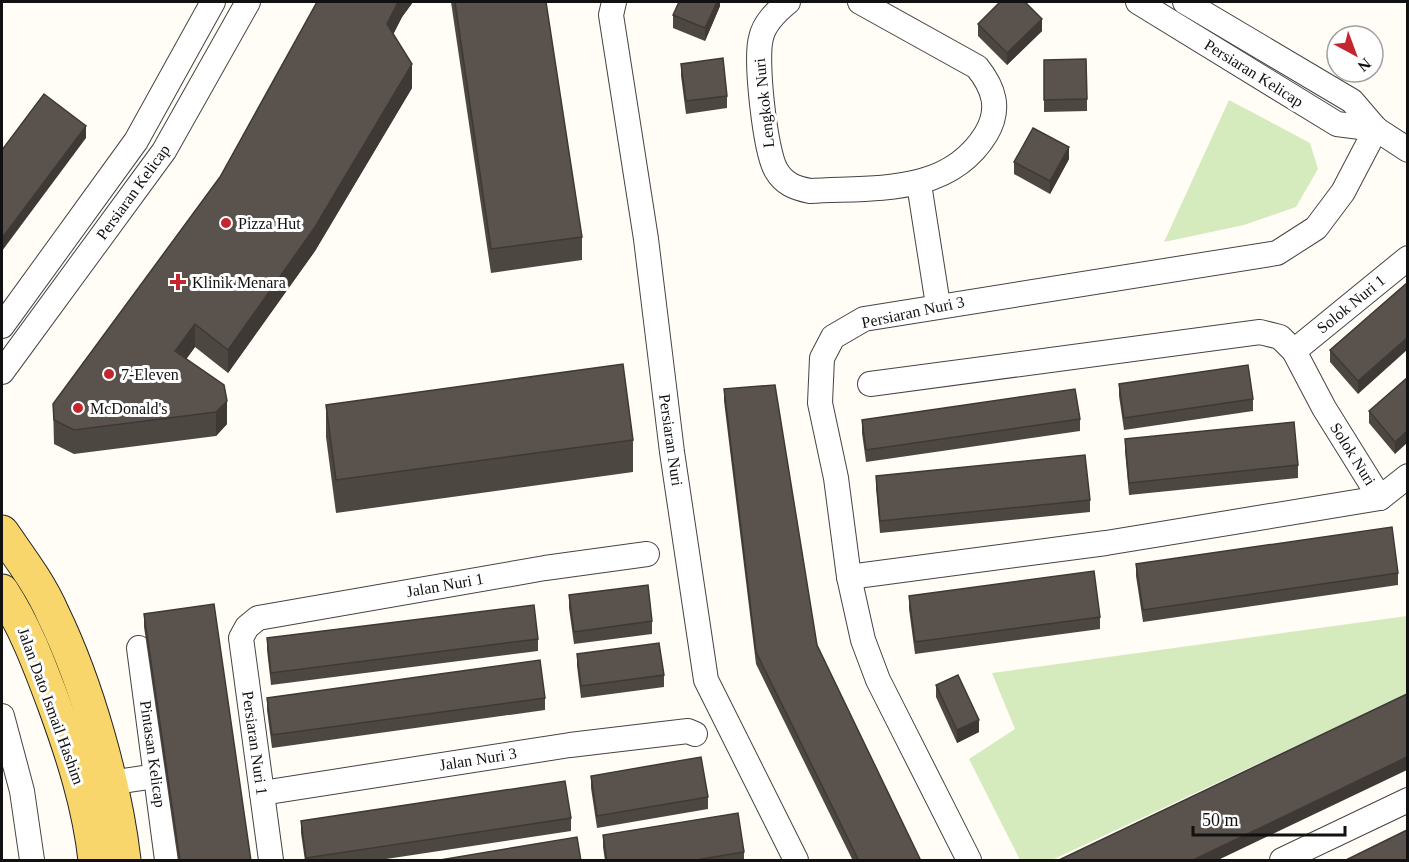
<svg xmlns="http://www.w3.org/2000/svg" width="1409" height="862" viewBox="0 0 1409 862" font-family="Georgia,serif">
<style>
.green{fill:#d5ebbd}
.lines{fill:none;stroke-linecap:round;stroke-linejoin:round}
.minor-casing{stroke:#444;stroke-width:26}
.primary-casing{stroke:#222;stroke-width:35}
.minor{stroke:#fff;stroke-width:24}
.primary{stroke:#f9d66b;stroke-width:33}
.wall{fill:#4d4742}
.shaded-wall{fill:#3f3936}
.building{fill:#5a524d;stroke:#3f3936;stroke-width:1.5}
.poi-dot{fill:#c4262e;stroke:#fff;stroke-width:2}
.labels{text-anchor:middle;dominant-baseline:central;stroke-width:6;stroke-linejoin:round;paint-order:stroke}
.street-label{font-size:16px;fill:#111;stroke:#fff}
.poi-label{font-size:16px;fill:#111;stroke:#fff;text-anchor:start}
</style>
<rect width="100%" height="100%" fill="#fffdf5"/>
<g class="green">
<polygon points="1229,100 1310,143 1318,169 1296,207 1244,225 1164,242"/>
<polygon points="1407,616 1407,694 1052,860 1020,860 969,759 1015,729 992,673"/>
</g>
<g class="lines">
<defs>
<g id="minor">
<polyline points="614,2 611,15 646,239 672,452 706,680 796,860"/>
<path d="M 788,2 C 777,11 764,23 761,38 C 755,59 765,151 776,170 C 784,184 795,188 810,191 C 874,187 948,196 986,134 C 1001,109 994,88 977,67 L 860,2"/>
<polyline points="1138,2 1337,124 1376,129"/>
<polyline points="1185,2 1352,101 1376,129 1408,150"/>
<polyline points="919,184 938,305"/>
<polyline points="2,326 136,141 213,2"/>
<polyline points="1294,351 1408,258"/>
<polyline points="2,372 164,151 248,2"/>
<polyline points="870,384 1260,332 1280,337 1294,351 1324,408 1380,498"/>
<polyline points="849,577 1106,543 1380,498 1408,476"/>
<polyline points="139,648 167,860"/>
<polyline points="2,716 22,791 32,860"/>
<polyline points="109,783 156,776"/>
<polyline points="262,793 570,745 688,731 695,734"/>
<polyline points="271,860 241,638 247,627 258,618 545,568 647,554"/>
<polyline points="969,860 878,680 863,640 849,577 836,478 820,403 822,358 833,337 864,319 1277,253 1316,228 1343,192 1376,129"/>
<polyline points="1282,860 1408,800"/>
</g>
<g id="primary">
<path d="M 2,532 C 20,558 40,584 53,614 C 87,684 115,783 124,860"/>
<path d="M 2,591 C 25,626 39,664 54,704 C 73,756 89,806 95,860"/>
</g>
</defs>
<use href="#minor" class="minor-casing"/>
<use href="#primary" class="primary-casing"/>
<use href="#minor" class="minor"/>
<use href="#primary" class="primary"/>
</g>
<g class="wall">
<polygon points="317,2 413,2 402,17 393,34 412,88 315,251 228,373 195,347 186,359 227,424 216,436 74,454 54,444 53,404 220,177"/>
<polygon points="451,2 546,2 582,237 582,260 491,273"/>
<polygon points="720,2 720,6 705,41 673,28 673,15"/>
<polygon points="978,24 1042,31 1007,65 978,36"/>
<polygon points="1044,60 1087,99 1087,111 1044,112"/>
<polygon points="681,64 727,96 727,108 686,114 681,76"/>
<polygon points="1069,159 1050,194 1014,174 1014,162"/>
<polygon points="1407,283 1358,394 1330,362 1330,350"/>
<polygon points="1407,378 1395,454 1369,423 1369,411"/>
<polygon points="1119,384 1253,399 1253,411 1124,430 1119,396"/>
<polygon points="724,389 817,645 921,861 853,861 756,664 724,401"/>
<polygon points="326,405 633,440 633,472 336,513 326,437"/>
<polygon points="1080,419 1080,431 866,462 862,433 862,420"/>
<polygon points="1125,439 1298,465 1298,478 1129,495 1125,451"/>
<polygon points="876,476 1090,500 1090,512 880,533 876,488"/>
<polygon points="1136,564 1398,573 1398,585 1143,622 1136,576"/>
<polygon points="569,595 652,621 652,634 574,644 569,608"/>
<polygon points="909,596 1100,617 1100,629 915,654 909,609"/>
<polygon points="144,614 251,861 178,861 144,627"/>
<polygon points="267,638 538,639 538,651 271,685 267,650"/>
<polygon points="577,654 664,675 664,687 581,698 577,666"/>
<polygon points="936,685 979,732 957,743 936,697"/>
<polygon points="267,698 545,698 545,710 272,748 267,710"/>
<polygon points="591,776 708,797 708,809 597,828 591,788"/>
<polygon points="571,818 571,831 373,861 305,861 301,833 301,821"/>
<polygon points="603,835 744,852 744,861 605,861 603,847"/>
</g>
<g class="shaded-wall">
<polygon points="398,2 413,2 402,17 387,47 387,24"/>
<polygon points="717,2 720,2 720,6 705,41 705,28"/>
<polygon points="1042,19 1042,31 1007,65 1007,53"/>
<polygon points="412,64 412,88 315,251 228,373 228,350"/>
<polygon points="86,126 86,138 2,251 2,238"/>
<polygon points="1069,147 1069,159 1050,194 1050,181"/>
<polygon points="195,324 195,347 175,375 175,351"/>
<polygon points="1407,338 1407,350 1358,394 1358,381"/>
<polygon points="227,401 227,424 216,436 216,412"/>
<polygon points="1407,431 1407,443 1395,454 1395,442"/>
<polygon points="979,720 979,732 957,743 957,730"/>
<polygon points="1407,757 1407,770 1216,861 1191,861"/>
</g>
<g class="building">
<polygon points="317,2 398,2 387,24 412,64 315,227 228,350 195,324 175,351 224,385 227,401 216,412 74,430 54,420 53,404 220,177"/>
<polygon points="455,2 546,2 582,237 491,249"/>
<polygon points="679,2 717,2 705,28 673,15"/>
<polygon points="1000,2 1025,2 1042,19 1007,53 978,24"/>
<polygon points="723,58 727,96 686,101 681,64"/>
<polygon points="1086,59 1087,99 1044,100 1044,60"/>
<polygon points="44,94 86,126 2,238 2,150"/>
<polygon points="1033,128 1069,147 1050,181 1014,162"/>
<polygon points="1407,283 1407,338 1358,381 1330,350"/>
<polygon points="623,364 633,440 336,480 326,405"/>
<polygon points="1248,365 1253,399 1124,418 1119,384"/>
<polygon points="1407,378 1407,431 1395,442 1369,411"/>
<polygon points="775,385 817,645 921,861 859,861 756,652 724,389"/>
<polygon points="1075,389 1080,419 866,450 862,420"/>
<polygon points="1294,422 1298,465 1129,483 1125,439"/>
<polygon points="1085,455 1090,500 880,521 876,476"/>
<polygon points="1392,527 1398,573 1143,610 1136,564"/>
<polygon points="1094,571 1100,617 915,642 909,596"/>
<polygon points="648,585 652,621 574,632 569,595"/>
<polygon points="214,604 251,861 180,861 144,614"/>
<polygon points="534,605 538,639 271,673 267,638"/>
<polygon points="659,643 664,675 581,686 577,654"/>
<polygon points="540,660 545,698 272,735 267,698"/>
<polygon points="958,675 979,720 957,730 936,685"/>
<polygon points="1407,694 1407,757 1191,861 1057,861"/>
<polygon points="701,757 708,797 597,816 591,776"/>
<polygon points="565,781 571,818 306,858 301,821"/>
<polygon points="738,813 744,852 690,861 607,861 603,835"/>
<polygon points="1407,830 1407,861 1344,861"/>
<polygon points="577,837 581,861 434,861"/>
</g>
<g class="poi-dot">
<circle cx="226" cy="223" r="6"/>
<path d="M175 273h6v6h6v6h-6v6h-6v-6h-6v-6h6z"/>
<circle cx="109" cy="374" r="6"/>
<circle cx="78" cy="408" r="6"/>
</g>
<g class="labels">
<g class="street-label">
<text transform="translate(1254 73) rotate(32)">Persiaran Kelicap</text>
<text transform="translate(764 103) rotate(-96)">Lengkok Nuri</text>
<text transform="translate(133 192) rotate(-54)">Persiaran Kelicap</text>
<text transform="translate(1351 304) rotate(-39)">Solok Nuri 1</text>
<text transform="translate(913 312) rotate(-12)">Persiaran Nuri 3</text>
<text transform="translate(671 440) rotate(82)">Persiaran Nuri</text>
<text transform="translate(1353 454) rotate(58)">Solok Nuri</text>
<text transform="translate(445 585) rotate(-10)">Jalan Nuri 1</text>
<text transform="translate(51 706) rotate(70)">Jalan Dato Ismail Hashim</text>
<text transform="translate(255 743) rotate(82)">Persiaran Nuri 1</text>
<text transform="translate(153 754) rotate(82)">Pintasan Kelicap</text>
<text transform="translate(478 759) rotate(-9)">Jalan Nuri 3</text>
</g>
<g class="poi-label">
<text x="238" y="223">Pizza Hut</text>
<text x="192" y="282">Klinik Menara</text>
<text x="121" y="374">7-Eleven</text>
<text x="90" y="408">McDonald's</text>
</g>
</g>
<rect width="1409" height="862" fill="none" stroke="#111111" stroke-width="6"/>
<g transform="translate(1355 54) rotate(139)"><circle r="28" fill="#ffffff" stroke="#a0a0a0" stroke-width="1.5"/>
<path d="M0-4.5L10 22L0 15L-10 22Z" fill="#c4262e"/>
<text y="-9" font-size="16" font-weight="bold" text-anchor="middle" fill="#111111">N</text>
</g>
<path d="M1193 826v9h152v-9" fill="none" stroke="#111111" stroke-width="3"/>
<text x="1202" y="826" font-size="18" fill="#111111" stroke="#ffffff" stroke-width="4.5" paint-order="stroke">50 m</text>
</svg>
